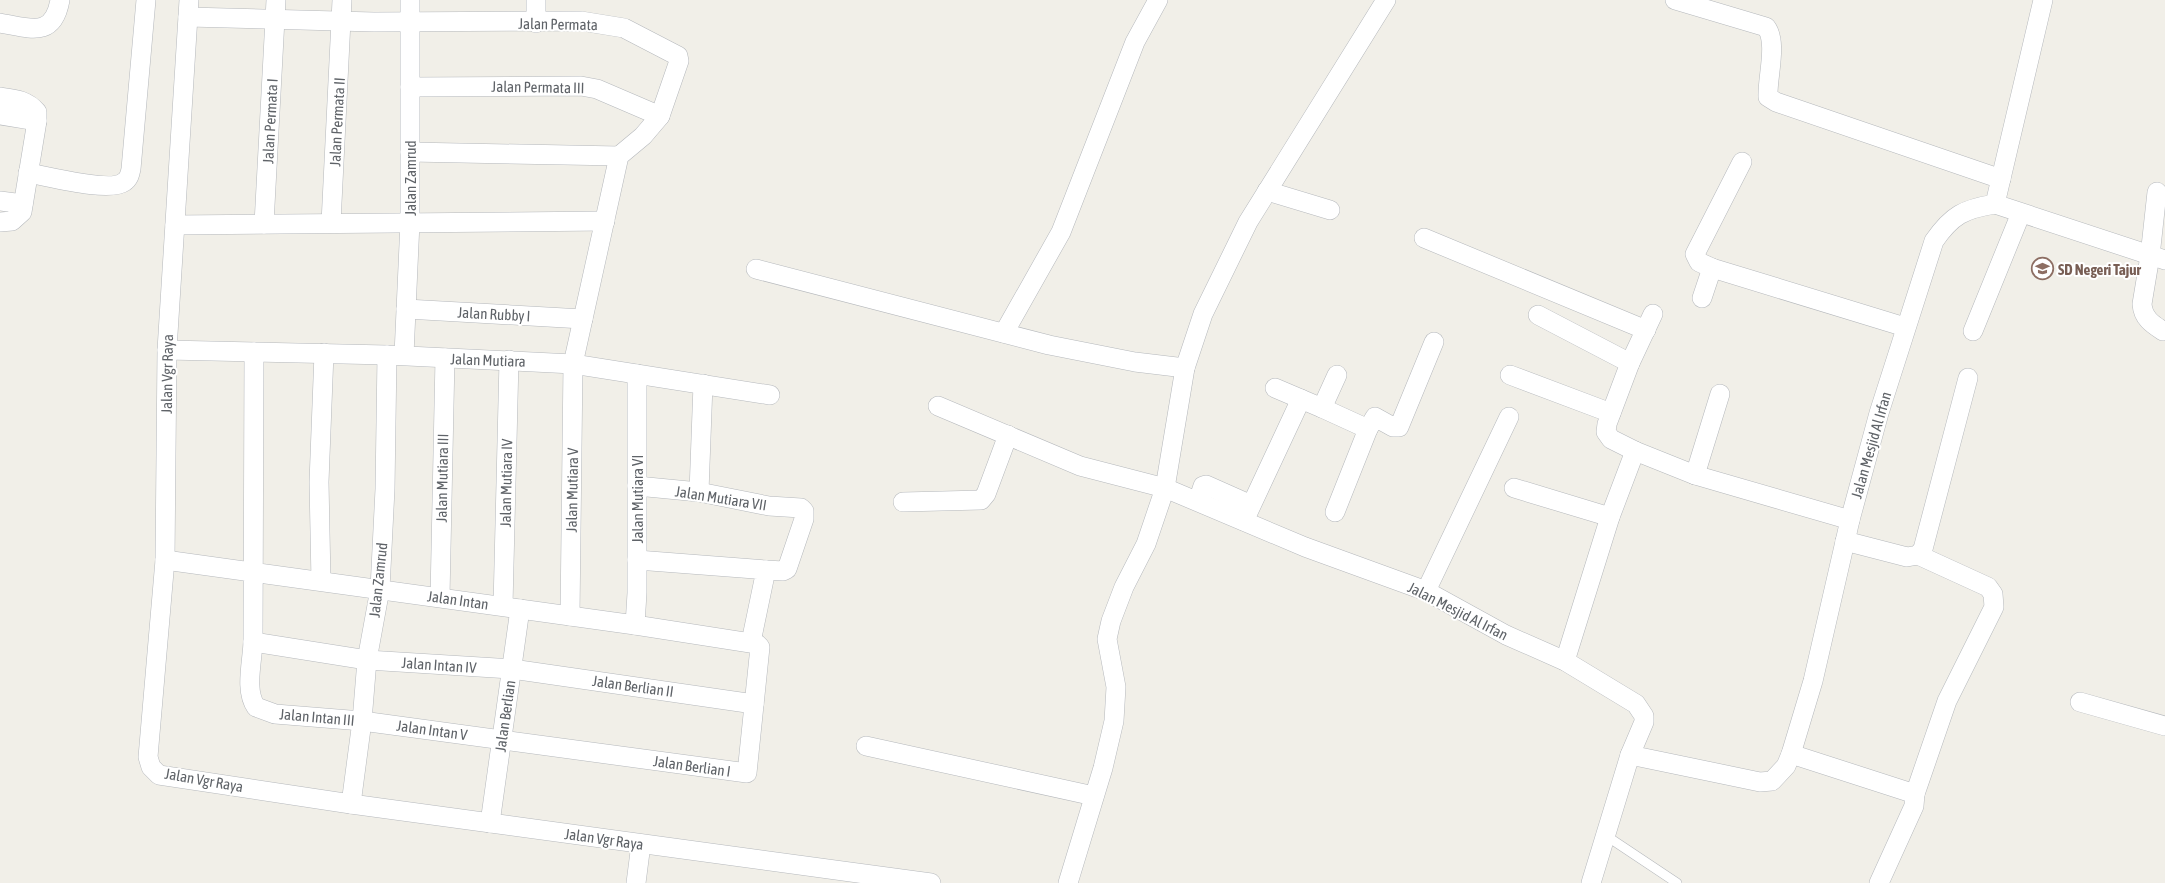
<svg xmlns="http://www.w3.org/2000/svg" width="2165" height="883" viewBox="0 0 2165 883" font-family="'Asap Condensed',sans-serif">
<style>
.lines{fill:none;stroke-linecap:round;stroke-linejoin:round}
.service-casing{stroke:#b5b8bc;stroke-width:10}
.minor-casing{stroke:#b5b8bc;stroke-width:20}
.service{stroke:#fff;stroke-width:9}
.minor{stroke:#fff;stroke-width:19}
.labels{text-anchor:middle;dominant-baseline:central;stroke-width:4;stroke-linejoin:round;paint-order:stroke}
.street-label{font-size:15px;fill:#5f6368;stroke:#fff}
.education-label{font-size:15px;font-weight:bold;fill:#785e54;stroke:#fff;text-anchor:start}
</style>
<rect width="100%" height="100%" fill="#f1efe8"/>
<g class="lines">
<defs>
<polyline id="service" points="1605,835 1677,883"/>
<g id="minor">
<polyline points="189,0 167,350 165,560 148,757 151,767 159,775 351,804 931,883"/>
<polyline points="536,0 536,23"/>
<path d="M 1675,0 L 1766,27 C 1778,42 1767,78 1768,97 L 1776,102 L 2001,179"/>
<polyline points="188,17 374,22 581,21 624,28 678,56 679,61 660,116 643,136 619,156 573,364 570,616"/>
<path d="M 0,23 C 30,28 53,39 60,0"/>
<polyline points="410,87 581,86 597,89 660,116"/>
<path d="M 0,97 C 15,99 27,100 37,112 L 37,121"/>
<polyline points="0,115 37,121 22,212 12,221 0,222"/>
<polyline points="410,152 619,156"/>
<path d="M 28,173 C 47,176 110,193 124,182 C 129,179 130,174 131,169 L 146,0"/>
<polyline points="1267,191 1330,210"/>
<path d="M 2157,192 L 2150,256 L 2142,304 C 2143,318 2152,324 2163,331"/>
<polyline points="0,201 23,204"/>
<polyline points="1995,204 2165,260"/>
<polyline points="331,223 342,0"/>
<polyline points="264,224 276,0"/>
<polyline points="175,225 605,221"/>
<polyline points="1424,238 1646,330"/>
<polyline points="1712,268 1699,262 1695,254 1742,162"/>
<polyline points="756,269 1049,345 1135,362 1185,368"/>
<polyline points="1702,298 1712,268 1905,327"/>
<polyline points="406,309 583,319"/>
<polyline points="1538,315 1630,363"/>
<polyline points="1973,331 2021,213"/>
<polyline points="1004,333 1061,232 1135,42 1158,0"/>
<polyline points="167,350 387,355 573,364 770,395"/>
<polyline points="404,355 410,222 410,0"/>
<polyline points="1510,375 1611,413"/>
<polyline points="1275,388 1322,408 1337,375"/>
<polyline points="938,406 1080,466 1165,488 1305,547 1426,591 1506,635 1565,661 1636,704 1644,716 1644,722 1630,755"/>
<polyline points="1322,408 1368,429 1335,512"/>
<polyline points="1368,429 1375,417 1393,427 1399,427 1434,342"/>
<polyline points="1635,451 1695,475 1850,520"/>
<polyline points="1695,475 1720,394"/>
<polyline points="637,486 699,492 769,506 801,508 804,511 804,519 787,569 783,571 766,570"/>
<polyline points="1514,488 1610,517"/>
<polyline points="699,492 703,384"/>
<polyline points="1198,501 1203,486 1206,485 1251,505"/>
<polyline points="903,502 981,500 986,494 1008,435"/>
<polyline points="1244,521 1301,399"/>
<polyline points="1845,541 1907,557 1918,555 1923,549 1968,378"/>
<path d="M 165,560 L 635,625 L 757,644 L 760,647 L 747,773 L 362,721 L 275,714 L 256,707 C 244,690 253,660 253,640 C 254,544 253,448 254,352"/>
<polyline points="637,560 766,570 751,642"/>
<polyline points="321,581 319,482 324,353"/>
<polyline points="1426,591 1509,417"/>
<polyline points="440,597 445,358"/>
<polyline points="503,606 509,360"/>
<polyline points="635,625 637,593 637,374"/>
<polyline points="253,642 367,660 512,669 754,704"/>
<polyline points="1565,661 1610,517 1635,451 1611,439 1606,432 1607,424 1630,363 1653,314"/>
<polyline points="2080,702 2165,726"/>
<polyline points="866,746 1094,796"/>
<polyline points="1791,754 1915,794 1914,806 1879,883"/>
<polyline points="1915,794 1947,701 1994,607 1993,594 1988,587 1918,555"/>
<polyline points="351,804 362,721 367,660 380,589 385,489 387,355"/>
<polyline points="490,823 520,609"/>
<polyline points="636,883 641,844"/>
<polyline points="1068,883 1103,768 1114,721 1116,687 1107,639 1111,621 1124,587 1146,544 1165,488 1185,368 1203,314 1248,222 1386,0"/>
<path d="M 1591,883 L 1630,755 L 1760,782 L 1772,781 L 1786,766 L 1791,754 L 1813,681 L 1850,520 L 1879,413 L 1934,241 C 1952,215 1964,209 1995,204 L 2043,0"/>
</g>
</defs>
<use href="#service" class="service-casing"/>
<use href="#minor" class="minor-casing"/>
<use href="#service" class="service"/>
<use href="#minor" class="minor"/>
</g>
<defs>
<symbol id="school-ring" viewBox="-11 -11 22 22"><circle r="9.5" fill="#fff" stroke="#8d6e63" stroke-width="1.5"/><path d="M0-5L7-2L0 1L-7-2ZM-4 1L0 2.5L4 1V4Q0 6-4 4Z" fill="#8d6e63"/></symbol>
</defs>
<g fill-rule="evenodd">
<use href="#school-ring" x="2030" y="256" width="25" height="25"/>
</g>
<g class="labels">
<g class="street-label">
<text transform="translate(558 24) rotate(1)">Jalan Permata</text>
<text transform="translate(538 87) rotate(1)">Jalan Permata III</text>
<text transform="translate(270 121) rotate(-87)">Jalan Permata I</text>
<text transform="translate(337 122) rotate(-87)">Jalan Permata II</text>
<text transform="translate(410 178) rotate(-90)">Jalan Zamrud</text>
<text transform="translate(494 314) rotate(3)">Jalan Rubby I</text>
<text transform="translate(488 360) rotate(2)">Jalan Mutiara</text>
<text transform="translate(167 374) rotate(-89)">Jalan Vgr Raya</text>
<text transform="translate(1871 445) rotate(-74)">Jalan Mesjid Al Irfan</text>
<text transform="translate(442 478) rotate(-89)">Jalan Mutiara III</text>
<text transform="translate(506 483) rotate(-89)">Jalan Mutiara IV</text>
<text transform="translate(572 490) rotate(-89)">Jalan Mutiara V</text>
<text transform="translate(721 498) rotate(9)">Jalan Mutiara VII</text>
<text transform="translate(637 499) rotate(-90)">Jalan Mutiara VI</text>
<text transform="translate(378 580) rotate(-84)">Jalan Zamrud</text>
<text transform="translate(458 600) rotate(8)">Jalan Intan</text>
<text transform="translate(1458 611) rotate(27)">Jalan Mesjid Al Irfan</text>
<text transform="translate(439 665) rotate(4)">Jalan Intan IV</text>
<text transform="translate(633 686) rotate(8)">Jalan Berlian II</text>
<text transform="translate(505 716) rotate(-82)">Jalan Berlian</text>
<text transform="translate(317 717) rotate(5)">Jalan Intan III</text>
<text transform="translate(432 730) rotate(8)">Jalan Intan V</text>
<text transform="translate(692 766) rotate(8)">Jalan Berlian I</text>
<text transform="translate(204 780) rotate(10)">Jalan Vgr Raya</text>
<text transform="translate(604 839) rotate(8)">Jalan Vgr Raya</text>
</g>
<g class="education-label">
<text x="2058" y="269">SD Negeri Tajur</text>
</g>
</g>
</svg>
